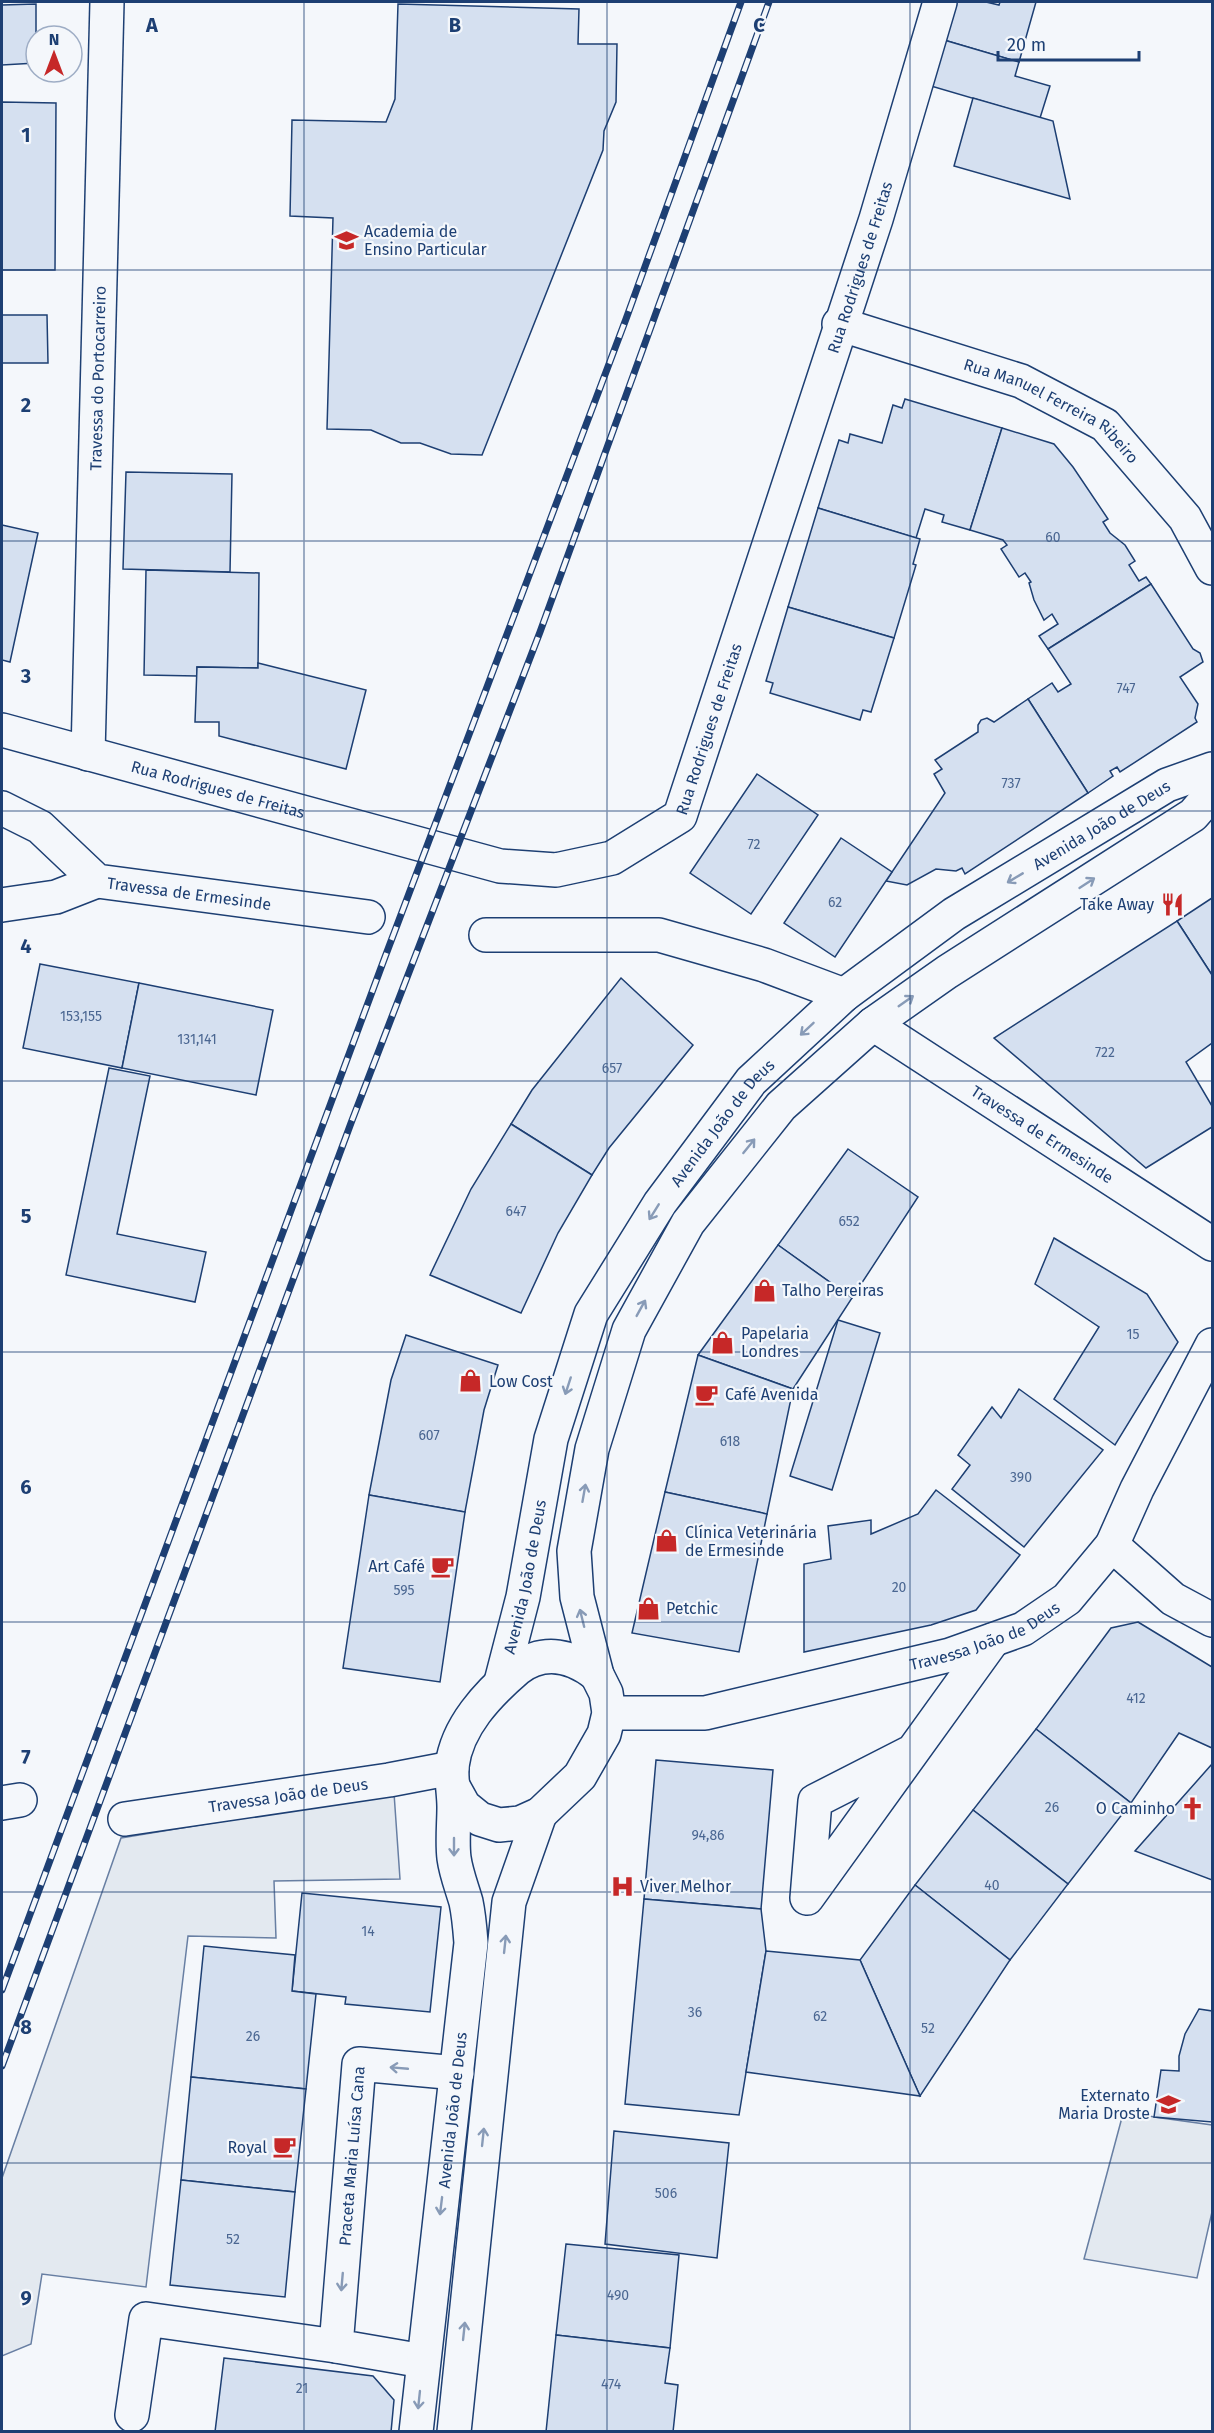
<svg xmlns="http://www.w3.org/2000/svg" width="1214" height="2433" viewBox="0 0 1214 2433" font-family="'Fira Sans',sans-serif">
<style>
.green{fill:#e3e9f0;stroke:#687fa3;stroke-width:1.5}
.building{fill:#d5e0f0;stroke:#1d3f73;stroke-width:1.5}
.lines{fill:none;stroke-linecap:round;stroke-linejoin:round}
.street-casing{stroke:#1d3f73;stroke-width:36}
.secondary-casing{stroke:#1d3f73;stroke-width:36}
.street{stroke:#f4f7fb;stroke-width:33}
.secondary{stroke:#f4f7fb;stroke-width:33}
.rail-casing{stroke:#1d3f73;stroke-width:7}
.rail{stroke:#f4f7fb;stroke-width:4.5;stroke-dasharray:14;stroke-linecap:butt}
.oneway{stroke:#889bb7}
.grid{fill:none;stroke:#1d3f73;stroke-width:1.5;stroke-opacity:0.55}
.labels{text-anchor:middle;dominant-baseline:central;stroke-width:4.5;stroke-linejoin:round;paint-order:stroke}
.number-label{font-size:14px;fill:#4b6792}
.poi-label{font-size:16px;fill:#1d3f73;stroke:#f4f7fb;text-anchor:start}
.street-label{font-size:16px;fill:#1d3f73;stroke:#f4f7fb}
.grid-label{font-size:20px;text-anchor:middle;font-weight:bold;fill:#1d3f73;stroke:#f4f7fb;stroke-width:4.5;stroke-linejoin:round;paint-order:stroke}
</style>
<rect width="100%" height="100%" fill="#f4f7fb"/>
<g class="green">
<polygon points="394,1793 400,1879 274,1881 276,1938 188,1936 146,2287 42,2274 31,2344 2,2356 2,2178 121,1838"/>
<polygon points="1124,2110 1154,2117 1212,2125 1212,2212 1197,2278 1084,2259"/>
</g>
<g class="building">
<polygon points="955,2 986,2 999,5 1000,2 1036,2 1019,62 944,40"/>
<polygon points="36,4 36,63 2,65 2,5"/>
<polygon points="398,4 579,9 578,44 617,44 616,102 604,131 603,150 482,455 451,454 420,443 401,443 371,430 327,429 333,218 290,216 292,120 386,122 395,99"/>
<polygon points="944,40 1019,62 1015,76 1050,86 1040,118 931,86"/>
<polygon points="973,98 1053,121 1070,199 954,166"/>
<polygon points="2,102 56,103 55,270 2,270"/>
<polygon points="2,315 47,315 48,363 2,363"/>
<polygon points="905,399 1002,428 970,530 942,522 944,515 925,509 916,538 818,508 839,440 848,443 850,434 882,443 893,405 902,408"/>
<polygon points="1002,428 1054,444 1073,467 1108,519 1103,522 1110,533 1125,545 1135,561 1129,565 1139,581 1146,577 1151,584 1048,649 1039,636 1058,624 1052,614 1044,620 1034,600 1029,583 1031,582 1025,573 1019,577 1001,549 1007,545 1003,540 970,530"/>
<polygon points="126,472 232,474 230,572 123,569"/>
<polygon points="818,508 920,539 913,564 916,565 894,638 788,607"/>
<polygon points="2,525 38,533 10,662 2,660"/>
<polygon points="146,570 259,573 258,668 197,667 197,676 144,675"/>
<polygon points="1151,584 1193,649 1200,653 1203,662 1180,677 1198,704 1195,718 1197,722 1120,772 1117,767 1110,771 1113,776 1088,793 1028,699 1052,683 1058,692 1071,684 1048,649"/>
<polygon points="788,607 894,638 871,712 863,710 860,720 770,693 773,683 766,681"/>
<polygon points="258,663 366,690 346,769 219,736 219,722 195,722 197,667 258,668"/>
<polygon points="1028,699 1088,793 965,874 962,868 956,871 936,869 907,885 886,881 945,793 934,774 942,769 935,760 978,732 978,725 981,720 987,718 994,722"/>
<polygon points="757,774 818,815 751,914 690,873"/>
<polygon points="841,838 892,872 835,957 784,923"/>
<polygon points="1212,898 1212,975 1177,921"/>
<polygon points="1177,921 1212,975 1212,1043 1186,1062 1212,1106 1212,1127 1146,1168 994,1038"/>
<polygon points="40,964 139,983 122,1068 23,1048"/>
<polygon points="621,978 693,1045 609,1148 592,1175 511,1124 532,1090"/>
<polygon points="139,983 273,1010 256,1095 122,1068"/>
<polygon points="109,1068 150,1076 117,1234 206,1252 195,1302 66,1275"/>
<polygon points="511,1124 592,1175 558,1233 521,1313 430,1275 471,1189"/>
<polygon points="848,1149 918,1197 852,1298 778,1245"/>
<polygon points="1054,1238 1147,1294 1178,1342 1115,1445 1054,1399 1099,1327 1035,1284"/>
<polygon points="778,1245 852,1298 793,1389 698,1355"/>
<polygon points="838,1320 880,1333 832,1490 790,1476"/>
<polygon points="406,1335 498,1365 484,1410 465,1512 369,1495 391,1380"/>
<polygon points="698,1355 793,1389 767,1514 665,1492"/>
<polygon points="1019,1389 1103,1450 1024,1547 952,1489 970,1465 958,1455 992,1407 1001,1418"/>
<polygon points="936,1490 1020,1555 976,1610 931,1625 804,1652 804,1564 831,1559 828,1526 871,1520 871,1534 918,1514"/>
<polygon points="665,1492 767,1514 739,1652 632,1633"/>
<polygon points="369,1495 465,1512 440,1682 343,1668"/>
<polygon points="1138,1622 1212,1667 1212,1748 1179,1733 1131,1803 1036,1729 1111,1628"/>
<polygon points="1036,1729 1131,1803 1068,1884 973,1810"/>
<polygon points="656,1760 773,1770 761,1909 644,1899"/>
<polygon points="1212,1764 1212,1880 1135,1851"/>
<polygon points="973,1810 1068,1884 1010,1960 915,1885"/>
<polygon points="915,1885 1010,1960 920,2096 860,1960"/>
<polygon points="302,1893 441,1907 430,2012 345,2004 346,1997 292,1991"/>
<polygon points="644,1899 761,1909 766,1951 739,2115 625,2104"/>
<polygon points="204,1946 295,1955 292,1991 316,1994 306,2089 191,2077"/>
<polygon points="766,1951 860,1960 920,2096 746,2072"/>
<polygon points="1199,2009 1212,2011 1212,2122 1154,2117 1161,2070 1179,2071 1179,2056 1185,2034"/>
<polygon points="191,2077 306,2089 295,2192 181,2180"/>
<polygon points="614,2131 729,2143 717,2258 605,2244"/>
<polygon points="181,2180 295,2192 285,2297 170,2285"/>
<polygon points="566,2244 679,2255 670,2348 556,2335"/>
<polygon points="556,2335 670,2348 665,2383 678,2385 673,2432 546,2432"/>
<polygon points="224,2358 373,2376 394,2400 391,2432 215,2432"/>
</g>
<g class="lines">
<defs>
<g id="street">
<path id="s1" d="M 88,754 L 107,2"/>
<path id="s2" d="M 2,808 L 40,827 L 97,881 L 368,917"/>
<polyline points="2,905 56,897 97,881"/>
<polyline points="486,935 659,935 764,965 844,995"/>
<path id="s3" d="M 873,1024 L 1212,1244"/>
<polyline points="1112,1545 1173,1599 1212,1620"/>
<path id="s4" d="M 609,1713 L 705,1713 L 950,1655 L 1023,1629 L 1067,1599 L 1112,1545 L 1137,1489 L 1212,1345"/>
<polyline points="913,1751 815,1801 807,1898 993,1640"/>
<polyline points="2,1803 20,1800"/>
<path id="s5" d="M 125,1819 L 389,1780 L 452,1768"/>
<path id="s6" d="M 423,2361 L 336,2346 L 359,2064 L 457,2073"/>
<polyline points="132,2415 146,2319 336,2346"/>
</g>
<g id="secondary">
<path id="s7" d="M 839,324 L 1021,381 L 1105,425 L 1185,518 L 1212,568"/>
<path id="s8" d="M 2,730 L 500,866 L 556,870 L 612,858 L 680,816 L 876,219 L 940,2"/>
<path id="s9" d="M 501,1682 L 523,1597 L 551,1439 L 591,1314 L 660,1203 L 751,1081 L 844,995 L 954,914 L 1167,785 L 1212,769"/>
<polyline points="454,1788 464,1806 480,1819 499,1825 520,1823 540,1814 580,1776 604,1734 609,1713 606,1693 597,1675 577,1597 574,1551 592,1449 629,1330 688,1223 781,1106 873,1024 947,972 1193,815 1212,793"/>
<path id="s10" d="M 416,2432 L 471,1943 C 470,1930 469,1916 466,1902 C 462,1888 456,1873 454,1858 C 452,1842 454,1824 454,1807 C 454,1794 451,1779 452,1766 C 457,1726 488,1694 517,1669 C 544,1648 573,1656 597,1675"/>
<polyline points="454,2432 509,1902 540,1814"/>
</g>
</defs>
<use href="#street" class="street-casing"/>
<use href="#secondary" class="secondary-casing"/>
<use href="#street" class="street"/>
<use href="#secondary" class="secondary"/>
<defs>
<g id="rail">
<polyline points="2,1990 385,957 626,319 741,2"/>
<polyline points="2,2066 351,1123 540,632 769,2"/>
</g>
</defs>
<use href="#rail" class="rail-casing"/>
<use href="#rail" class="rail"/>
</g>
<defs><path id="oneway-shaft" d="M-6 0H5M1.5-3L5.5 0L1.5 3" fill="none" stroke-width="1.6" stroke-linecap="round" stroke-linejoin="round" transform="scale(1.5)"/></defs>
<g class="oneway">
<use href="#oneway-shaft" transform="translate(1015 878) rotate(149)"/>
<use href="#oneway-shaft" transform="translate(1087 883) rotate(-33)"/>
<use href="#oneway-shaft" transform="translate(906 1001) rotate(-35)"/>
<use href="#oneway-shaft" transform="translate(807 1029) rotate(137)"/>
<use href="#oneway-shaft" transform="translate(749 1146) rotate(-51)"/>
<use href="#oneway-shaft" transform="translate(654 1212) rotate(122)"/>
<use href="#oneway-shaft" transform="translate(641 1308) rotate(-61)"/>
<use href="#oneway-shaft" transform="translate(568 1386) rotate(108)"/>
<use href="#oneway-shaft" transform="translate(584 1493) rotate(-80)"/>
<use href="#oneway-shaft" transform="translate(582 1618) rotate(-104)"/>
<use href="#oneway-shaft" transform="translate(454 1847) rotate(90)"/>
<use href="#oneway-shaft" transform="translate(505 1944) rotate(-84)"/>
<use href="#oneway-shaft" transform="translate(399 2068) rotate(-175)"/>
<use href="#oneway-shaft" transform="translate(483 2137) rotate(-84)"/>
<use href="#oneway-shaft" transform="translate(441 2206) rotate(97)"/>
<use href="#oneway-shaft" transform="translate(342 2282) rotate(95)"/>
<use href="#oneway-shaft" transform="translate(464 2331) rotate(-84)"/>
<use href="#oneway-shaft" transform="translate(419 2400) rotate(96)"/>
</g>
<path class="grid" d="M 304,2 L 304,2432M 607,2 L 607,2432M 910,2 L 910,2432M 2,270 L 1212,270M 2,541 L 1212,541M 2,811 L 1212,811M 2,1081 L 1212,1081M 2,1352 L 1212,1352M 2,1622 L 1212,1622M 2,1892 L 1212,1892M 2,2163 L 1212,2163"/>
<defs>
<symbol id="school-bare" viewBox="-9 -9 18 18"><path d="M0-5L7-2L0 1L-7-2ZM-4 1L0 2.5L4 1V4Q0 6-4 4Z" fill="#c62828" stroke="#f4f7fb" stroke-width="2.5" paint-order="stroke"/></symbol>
<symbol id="restaurant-bare" viewBox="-9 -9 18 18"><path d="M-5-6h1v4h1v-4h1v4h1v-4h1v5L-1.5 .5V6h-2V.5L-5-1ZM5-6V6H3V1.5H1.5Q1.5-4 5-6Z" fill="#c62828" stroke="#f4f7fb" stroke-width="2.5" paint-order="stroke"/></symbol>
<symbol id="shop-bare" viewBox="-9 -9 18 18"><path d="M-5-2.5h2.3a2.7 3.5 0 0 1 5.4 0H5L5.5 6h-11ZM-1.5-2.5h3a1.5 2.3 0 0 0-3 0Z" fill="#c62828" stroke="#f4f7fb" stroke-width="2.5" paint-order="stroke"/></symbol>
<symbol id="cafe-bare" viewBox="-9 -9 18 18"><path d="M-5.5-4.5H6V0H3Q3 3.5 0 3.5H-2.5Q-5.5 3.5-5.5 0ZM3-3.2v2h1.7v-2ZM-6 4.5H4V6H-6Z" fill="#c62828" stroke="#f4f7fb" stroke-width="2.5" paint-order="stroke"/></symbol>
<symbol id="church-bare" viewBox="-9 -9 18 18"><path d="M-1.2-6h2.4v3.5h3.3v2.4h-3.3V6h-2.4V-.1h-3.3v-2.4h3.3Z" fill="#c62828" stroke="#f4f7fb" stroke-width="2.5" paint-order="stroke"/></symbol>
<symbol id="hospital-bare" viewBox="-9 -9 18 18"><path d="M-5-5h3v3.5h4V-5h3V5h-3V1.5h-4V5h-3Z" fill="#c62828" stroke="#f4f7fb" stroke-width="2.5" paint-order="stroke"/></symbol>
</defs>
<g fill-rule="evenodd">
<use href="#school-bare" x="330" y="224" width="33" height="33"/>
<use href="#restaurant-bare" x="1156" y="888" width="33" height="33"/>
<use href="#shop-bare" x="748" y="1274" width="33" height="33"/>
<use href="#shop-bare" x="706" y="1326" width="33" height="33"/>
<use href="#shop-bare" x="454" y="1364" width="33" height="33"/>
<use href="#cafe-bare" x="690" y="1378" width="33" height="33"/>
<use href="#shop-bare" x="650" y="1524" width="33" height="33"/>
<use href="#cafe-bare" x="426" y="1550" width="33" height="33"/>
<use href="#shop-bare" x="632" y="1592" width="33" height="33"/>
<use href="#church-bare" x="1176" y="1792" width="33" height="33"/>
<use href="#hospital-bare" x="606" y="1870" width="33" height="33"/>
<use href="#school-bare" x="1152" y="2088" width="33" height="33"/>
<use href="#cafe-bare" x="268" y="2130" width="33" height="33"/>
</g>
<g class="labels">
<g class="number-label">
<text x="1053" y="537">60</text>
<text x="1126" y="688">747</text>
<text x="1011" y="783">737</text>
<text x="754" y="844">72</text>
<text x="835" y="902">62</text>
<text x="81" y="1016">153,155</text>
<text x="197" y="1039">131,141</text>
<text x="1105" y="1052">722</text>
<text x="612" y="1068">657</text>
<text x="516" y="1211">647</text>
<text x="849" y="1221">652</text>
<text x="1133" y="1334">15</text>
<text x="429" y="1435">607</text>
<text x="730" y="1441">618</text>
<text x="1021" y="1477">390</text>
<text x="899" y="1587">20</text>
<text x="404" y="1590">595</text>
<text x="1136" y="1698">412</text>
<text x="1052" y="1807">26</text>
<text x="708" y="1835">94,86</text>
<text x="992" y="1885">40</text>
<text x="368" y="1931">14</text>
<text x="695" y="2012">36</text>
<text x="820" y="2016">62</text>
<text x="928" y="2028">52</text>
<text x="253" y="2036">26</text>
<text x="666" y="2193">506</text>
<text x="233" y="2239">52</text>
<text x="618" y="2295">490</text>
<text x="611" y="2384">474</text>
<text x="302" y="2388">21</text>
</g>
<g class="poi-label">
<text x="364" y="231">Academia de<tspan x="364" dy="18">Ensino Particular</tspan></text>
<text x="1154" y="904" text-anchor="end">Take Away</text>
<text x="782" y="1290">Talho Pereiras</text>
<text x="741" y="1333">Papelaria<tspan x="741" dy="18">Londres</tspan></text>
<text x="489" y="1381">Low Cost</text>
<text x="725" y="1394">Café Avenida</text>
<text x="685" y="1532">Clínica Veterinária<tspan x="685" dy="18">de Ermesinde</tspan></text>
<text x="425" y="1566" text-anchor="end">Art Café</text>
<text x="666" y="1608">Petchic</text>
<text x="1175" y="1808" text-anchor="end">O Caminho</text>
<text x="640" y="1886">Viver Melhor</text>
<text x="1150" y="2095" text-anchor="end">Externato<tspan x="1150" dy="18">Maria Droste</tspan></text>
<text x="267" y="2147" text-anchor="end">Royal</text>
</g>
<g class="street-label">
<text stroke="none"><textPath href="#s8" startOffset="1287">Rua Rodrigues de Freitas</textPath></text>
<text stroke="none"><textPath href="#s1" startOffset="376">Travessa do Portocarreiro</textPath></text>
<text stroke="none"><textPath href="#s7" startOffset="232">Rua Manuel Ferreira Ribeiro</textPath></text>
<text stroke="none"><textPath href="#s8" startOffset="801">Rua Rodrigues de Freitas</textPath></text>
<text stroke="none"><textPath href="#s8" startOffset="224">Rua Rodrigues de Freitas</textPath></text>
<text stroke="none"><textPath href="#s9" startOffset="1098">Avenida João de Deus</textPath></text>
<text stroke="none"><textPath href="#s2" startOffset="214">Travessa de Ermesinde</textPath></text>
<text stroke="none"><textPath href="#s9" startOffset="612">Avenida João de Deus</textPath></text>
<text stroke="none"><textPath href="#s3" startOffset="202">Travessa de Ermesinde</textPath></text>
<text stroke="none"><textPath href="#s9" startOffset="108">Avenida João de Deus</textPath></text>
<text stroke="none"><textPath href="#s4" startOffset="387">Travessa João de Deus</textPath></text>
<text stroke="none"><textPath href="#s5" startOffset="165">Travessa João de Deus</textPath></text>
<text stroke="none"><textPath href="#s10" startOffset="324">Avenida João de Deus</textPath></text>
<text stroke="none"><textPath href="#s6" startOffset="279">Praceta Maria Luísa Cana</textPath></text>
</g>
</g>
<g class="grid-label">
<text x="152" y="32">A</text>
<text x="455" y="32">B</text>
<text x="759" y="32">C</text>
<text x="26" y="142">1</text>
<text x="26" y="412">2</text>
<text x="26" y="683">3</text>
<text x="26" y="953">4</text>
<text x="26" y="1223">5</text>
<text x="26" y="1494">6</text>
<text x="26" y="1764">7</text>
<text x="26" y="2034">8</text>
<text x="26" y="2305">9</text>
</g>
<rect width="1214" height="2433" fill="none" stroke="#1d3f73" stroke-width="6"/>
<g transform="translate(54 54)"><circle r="28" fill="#f4f7fb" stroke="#9eadc5" stroke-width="1.5"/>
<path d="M0-4.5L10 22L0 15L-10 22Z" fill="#c62828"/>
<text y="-9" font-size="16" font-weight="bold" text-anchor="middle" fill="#1d3f73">N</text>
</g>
<path d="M998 51v9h141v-9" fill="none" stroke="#1d3f73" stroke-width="3"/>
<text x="1007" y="51" font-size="18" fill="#1d3f73" stroke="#f4f7fb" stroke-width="4.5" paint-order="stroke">20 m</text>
</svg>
